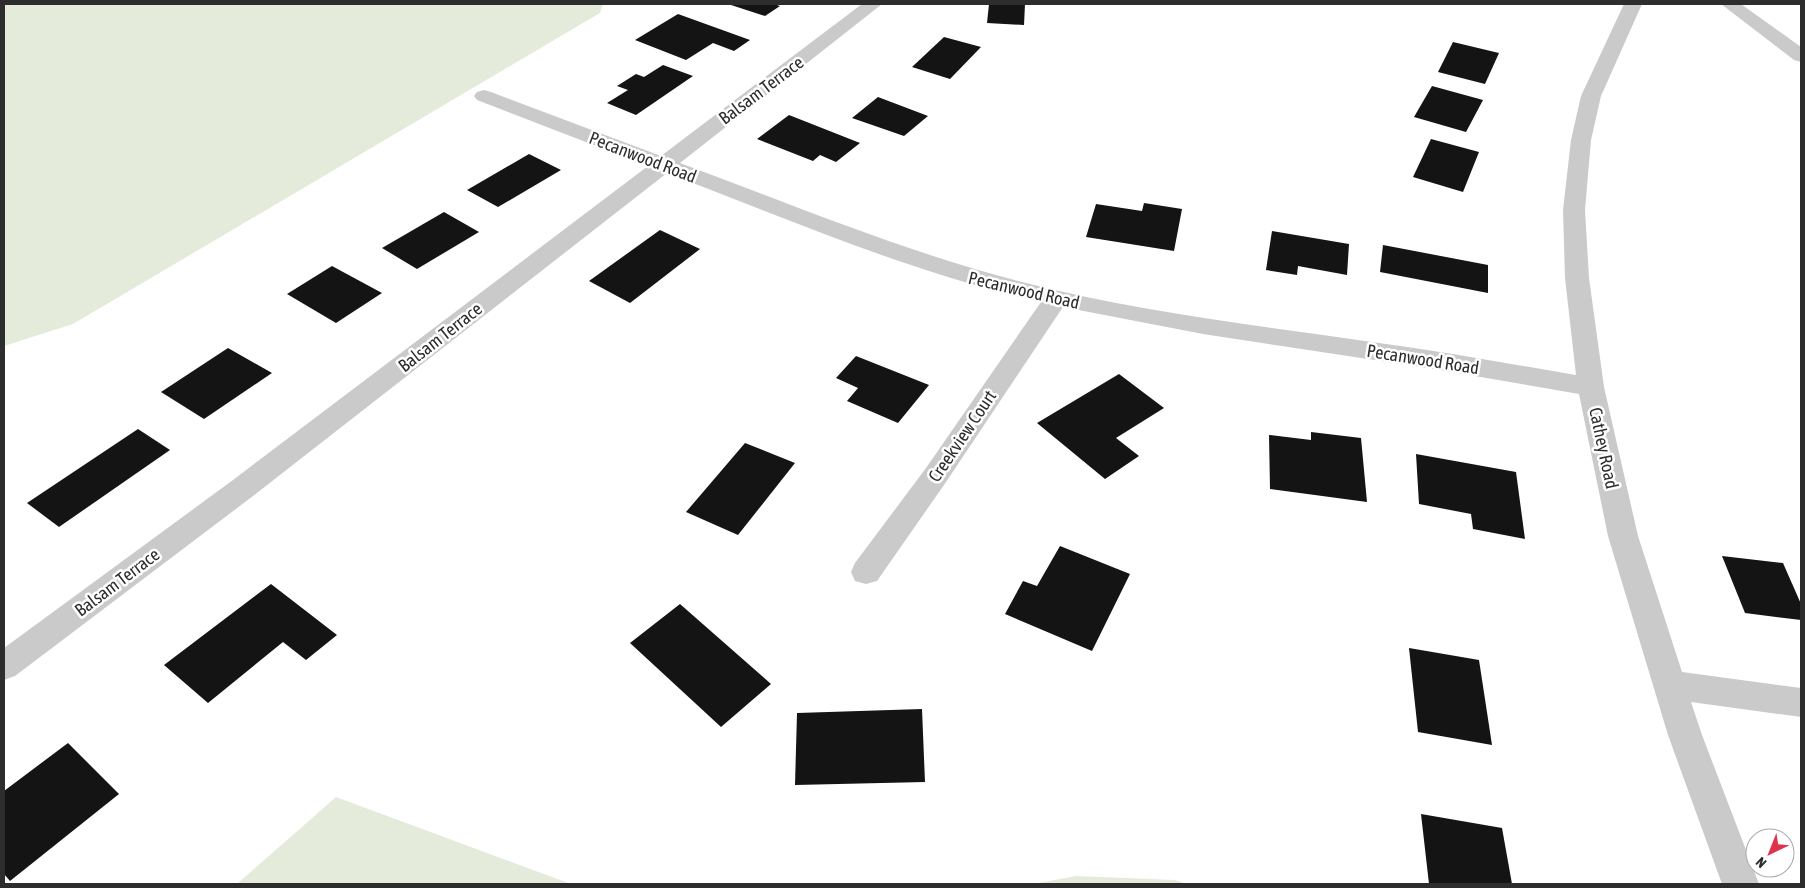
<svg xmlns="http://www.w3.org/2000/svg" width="1805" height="888" viewBox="0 0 1805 888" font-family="'Asap Condensed',sans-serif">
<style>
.green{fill:#e5ebdb}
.building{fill:#141414}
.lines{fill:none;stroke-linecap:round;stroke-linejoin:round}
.minor{fill:#cacaca;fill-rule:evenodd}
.tertiary{fill:#cacaca;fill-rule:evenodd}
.labels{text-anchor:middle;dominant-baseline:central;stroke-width:5;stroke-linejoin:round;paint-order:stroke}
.street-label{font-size:18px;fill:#2d2d2d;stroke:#fff}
</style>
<rect width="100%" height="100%" fill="#fff"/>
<g class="green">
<polygon points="4,4 603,4 600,13 73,324 4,346"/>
<polygon points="336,797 571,884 237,884"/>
<polygon points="1076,876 1175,880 1187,884 1033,884"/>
</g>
<g class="building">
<polygon points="728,4 774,4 780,6 765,16"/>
<polygon points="989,4 1025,4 1024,25 987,23"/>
<polygon points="678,14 750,40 734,51 713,43 686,60 635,40"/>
<polygon points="944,37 981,47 950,79 912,67"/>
<polygon points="1453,42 1499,53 1485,84 1438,72"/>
<polygon points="663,65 693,76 636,115 607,103 628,90 617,86 636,74 644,77"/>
<polygon points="1432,86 1483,100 1466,132 1414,117"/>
<polygon points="878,97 928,116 904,136 852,118"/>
<polygon points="789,115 860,143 836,162 820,155 813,161 757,139"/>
<polygon points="1431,139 1479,152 1463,192 1413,177"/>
<polygon points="529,154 561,170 498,207 467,190"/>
<polygon points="1144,203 1182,209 1174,251 1086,237 1096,204 1142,211"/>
<polygon points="444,212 479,232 417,269 382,248"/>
<polygon points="660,230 700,249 630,303 589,281"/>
<polygon points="1272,231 1349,244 1347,275 1298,266 1297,275 1266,270"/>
<polygon points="1383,245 1488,265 1488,293 1380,272"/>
<polygon points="332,266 382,293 336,323 287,294"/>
<polygon points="228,348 272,373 204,419 161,392"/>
<polygon points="856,356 929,385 898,423 847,401 858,388 836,378"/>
<polygon points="1119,374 1164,408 1116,438 1139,456 1105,479 1037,423"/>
<polygon points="138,429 170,450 59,527 27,503"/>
<polygon points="1311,432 1361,438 1367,502 1270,489 1269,435 1311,440"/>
<polygon points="745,443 795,463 738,535 686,512"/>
<polygon points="1416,454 1516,472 1525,539 1473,529 1471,514 1419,504"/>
<polygon points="1060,546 1130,574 1092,651 1005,614 1023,581 1037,586"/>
<polygon points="1722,556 1783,563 1801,604 1801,620 1745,613"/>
<polygon points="271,584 337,635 306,660 283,642 208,703 164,665"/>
<polygon points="680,604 771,684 721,727 630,643"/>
<polygon points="1409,648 1479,660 1492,745 1418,732"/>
<polygon points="922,709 925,782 795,785 797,713"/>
<polygon points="68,743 119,794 10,881 4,874 4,791"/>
<polygon points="1421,814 1502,828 1512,884 1429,884"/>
</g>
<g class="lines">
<path class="minor" d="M 862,4 L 882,4 L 680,163 C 793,205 905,252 1022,282 C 1139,312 1260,326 1379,343 C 1445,352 1511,364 1576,375 L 1565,278 L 1563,210 L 1571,140 L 1581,96 L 1624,4 L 1642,4 L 1601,96 L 1591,140 L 1585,210 L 1589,278 L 1604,387 L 1638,536 L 1682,672 L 1801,688 L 1801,717 L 1691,702 L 1702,735 L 1759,884 L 1722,884 L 1668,735 L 1608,536 L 1579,394 L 1434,369 L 1203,334 L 1063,307 L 946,482 L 877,581 L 866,584 L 855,581 L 851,572 L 855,563 L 926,468 L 1041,302 C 912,273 790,220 667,173 L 253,496 L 15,676 L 4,680 L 4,648 L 233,480 L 648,166 L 477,100 L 474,96 L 477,92 L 484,90 L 491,92 L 661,156 Z"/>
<polygon class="tertiary" points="1721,4 1741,4 1801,47 1801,62 1794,60"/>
</g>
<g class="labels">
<g class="street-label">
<text transform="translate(761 90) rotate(-37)">Balsam Terrace</text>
<text transform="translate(643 157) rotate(21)">Pecanwood Road</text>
<text transform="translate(1024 290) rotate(13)">Pecanwood Road</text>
<text transform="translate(440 337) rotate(-38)">Balsam Terrace</text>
<text transform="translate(1423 359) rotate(9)">Pecanwood Road</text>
<text transform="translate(962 436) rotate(-56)">Creekview Court</text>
<text transform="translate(1604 448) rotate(78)">Cathey Road</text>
<text transform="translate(117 582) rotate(-37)">Balsam Terrace</text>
</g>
</g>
<rect width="1805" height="888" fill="none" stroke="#2d2d2d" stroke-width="10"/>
<g transform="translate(1770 853) rotate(223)"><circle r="24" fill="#ffffff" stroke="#ababab"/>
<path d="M0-4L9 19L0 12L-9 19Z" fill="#e0334c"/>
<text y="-8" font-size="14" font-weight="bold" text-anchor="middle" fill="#2d2d2d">N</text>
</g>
</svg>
